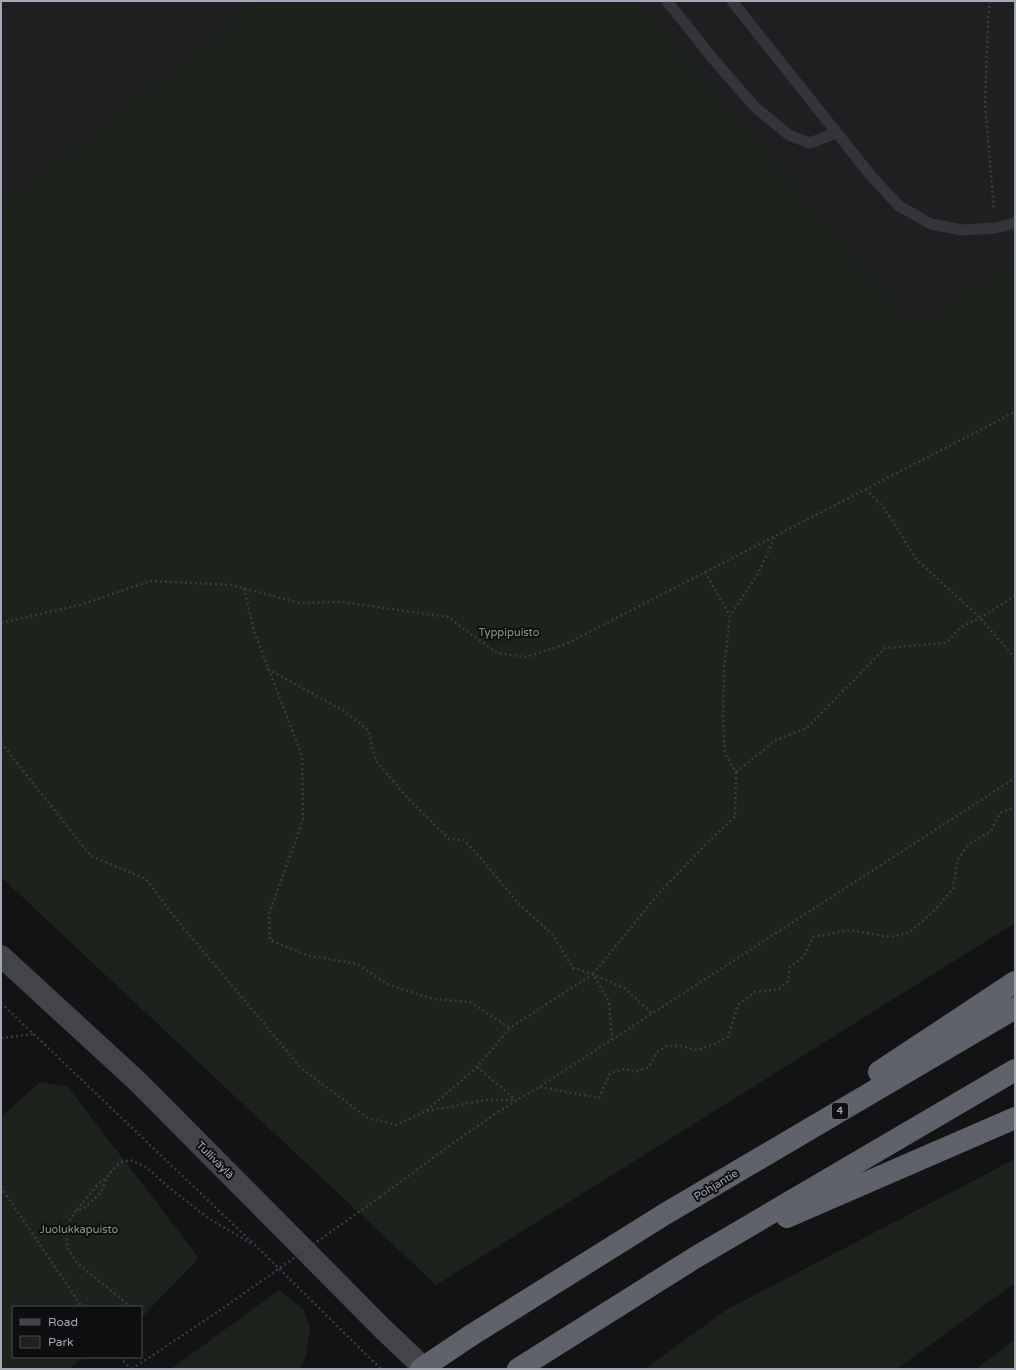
<svg xmlns="http://www.w3.org/2000/svg" width="1016" height="1370" viewBox="0 0 1016 1370" font-family="'Varela Round',sans-serif">
<style>
.built{fill:#1f1f22}
.green{fill:#1b231c}
.lines{fill:none;stroke-linecap:round;stroke-linejoin:round}
.path{stroke:#3a3c41;stroke-width:2.5;stroke-dasharray:2 3;stroke-linecap:butt}
.lane{stroke:#34353a;stroke-width:11}
.secondary{stroke:#42444a;stroke-width:22}
.highway{stroke:#60626b;stroke-width:22}
.path-bridge{stroke:#3a3c41;stroke-width:2.5;stroke-dasharray:2 3;stroke-linecap:butt}
.highway-bridge{stroke:#60626b;stroke-width:22}
.labels{text-anchor:middle;dominant-baseline:central;stroke-width:4;stroke-linejoin:round;paint-order:stroke}
.shield{fill:#0e0e10;stroke:#777a84;stroke-width:1}
.shield-label{font-size:10px;font-weight:bold;fill:#a4a9b5}
.park-label{font-size:11px;fill:#7ba17f;stroke:#0e0e10}
.street-label{font-size:11px;fill:#a4a9b5;stroke:#0e0e10}
</style>
<rect width="100%" height="100%" fill="#131315"/>
<polygon class="built" points="1,1 1015,1 1015,407 1,545"/>
<g class="green">
<polygon points="259,1 637,1 914,327 1015,261 1015,923 436,1285 1,877 1,207"/>
<polygon points="40,1082 68,1087 199,1258 141,1318 141,1307 13,1307 13,1357 85,1357 68,1369 1,1369 1,1115 2,1116"/>
<polygon points="1015,1159 1015,1283 897,1369 645,1369 726,1310"/>
<polygon points="279,1290 304,1310 310,1327 306,1357 300,1369 171,1369"/>
<polygon points="1015,1339 1015,1369 976,1369"/>
</g>
<g class="lines">
<g class="path">
<polyline points="990,1 988,20 985,103 994,210"/>
<polyline points="866,489 883,507 899,531 915,558 980,618 1015,658"/>
<polyline points="705,572 730,616"/>
<polyline points="244,588 254,631 302,756 303,820 269,914 270,940 306,955 357,964 389,985 433,999 470,1002 510,1028"/>
<polyline points="1,623 80,605 150,581 231,585 300,603 342,602 448,617 497,653 526,657 566,644 1015,412"/>
<polyline points="268,669 344,711 368,730 376,761 405,795 449,839 464,840 486,864 517,902 553,935 573,968 593,974 624,988 653,1014"/>
<polyline points="1,743 91,856 146,879 177,920 302,1069 368,1118 396,1125 426,1111 477,1067 510,1028 593,974 609,1002 612,1040"/>
<polyline points="736,772 776,740 807,728 885,648 946,643 961,627 980,618 1015,596"/>
<polyline points="593,974 659,893 710,840 735,817 736,772 725,754 723,719 724,669 730,616 759,572 775,536"/>
<polyline points="1,1003 256,1246 381,1369"/>
<polyline points="1,1038 33,1034"/>
<polyline points="477,1067 516,1100"/>
<polyline points="540,1087 599,1098 610,1073 625,1069 634,1072 649,1067 657,1052 667,1046 681,1046 697,1050 712,1045 728,1037 738,1005 755,992 779,989 788,981 790,967 804,956 813,937 850,930 890,937 910,932 934,911 953,889 958,859 968,845 991,831 1000,813 1015,807"/>
<polyline points="427,1111 486,1100 515,1100"/>
<polyline points="1,1187 82,1307"/>
<path d="M 380,1197 C 432,1159 483,1119 539,1087 L 1015,778"/>
<polyline points="77,1210 98,1184 107,1177"/>
<polyline points="131,1307 77,1263 67,1247 67,1232 70,1220 75,1212 86,1207 101,1192 108,1176 116,1166 122,1162 130,1160 146,1167 166,1185 208,1218 252,1244"/>
<polyline points="120,1357 130,1369"/>
<polyline points="132,1369 219,1311"/>
</g>
<g class="lane">
<polyline points="667,1 714,60 755,107 789,135 810,143 836,133"/>
<polyline points="732,1 872,177 899,206 931,224 962,230 995,228 1015,223"/>
</g>
<polyline class="secondary" points="1,956 137,1081 383,1329 425,1369"/>
<g class="highway">
<polyline points="879,1072 1015,982"/>
<polyline points="787,1217 1015,1118"/>
<polyline points="470,1336 665,1214 1015,1008"/>
<polyline points="518,1369 696,1257 1015,1070"/>
</g>
<polyline class="path-bridge" points="219,1311 380,1197"/>
<polyline class="highway-bridge" points="421,1369 470,1336"/>
</g>
<g class="labels">
<rect class="shield" x="832" y="1103" width="16" height="16" rx="3"/>
<g class="shield-label">
<text x="840" y="1111">4</text>
</g>
<g class="park-label">
<text x="509" y="632">Typpipuisto</text>
<text x="79" y="1229">Juolukkapuisto</text>
</g>
<g class="street-label">
<text transform="translate(215 1160) rotate(45)">Tulliväylä</text>
<text transform="translate(716 1185) rotate(-31)">Pohjantie</text>
</g>
</g>
<rect width="1016" height="1370" fill="none" stroke="#a4a9b5" stroke-width="4"/>
<rect x="12" y="1306" width="130" height="52" fill="#0e0e10" stroke="#4a4c52"/>
<rect x="20" y="1319" width="20" height="6" fill="#42444a" stroke="#4a4c52"/>
<text x="48" y="1326" font-size="12" fill="#a4a9b5">Road</text>
<rect x="20" y="1336" width="20" height="12" fill="#1b231c" stroke="#4a4c52"/>
<text x="48" y="1346" font-size="12" fill="#a4a9b5">Park</text>
</svg>
